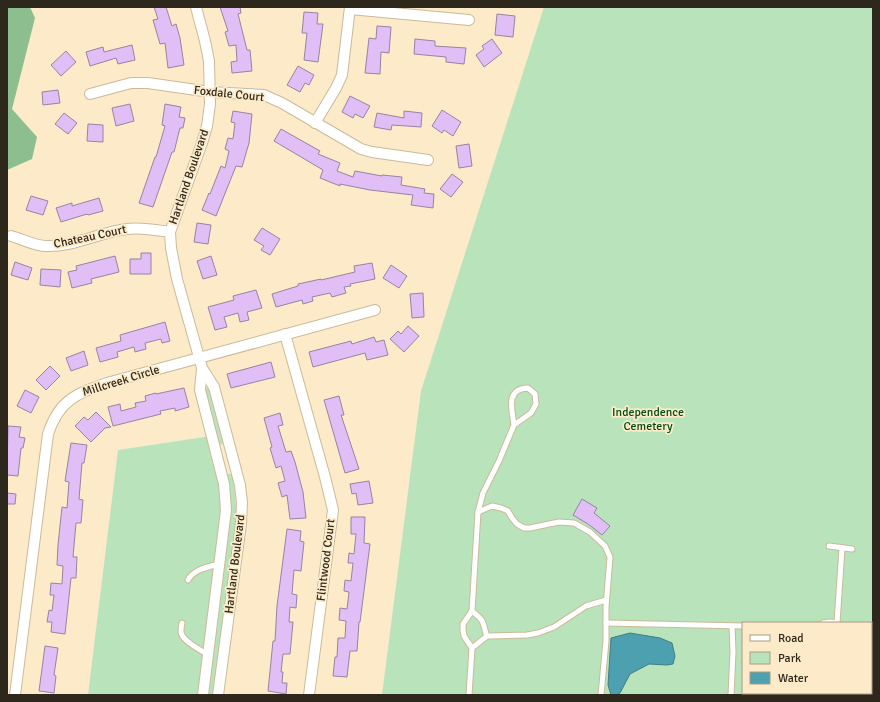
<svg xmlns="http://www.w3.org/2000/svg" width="880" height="702" viewBox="0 0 880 702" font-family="Signika,sans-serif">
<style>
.green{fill:#b9e4bb;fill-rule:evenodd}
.forest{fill:#8cbe90}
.water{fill:#4ca0af;stroke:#437c83}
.building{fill:#e1bff6;stroke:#9684a2}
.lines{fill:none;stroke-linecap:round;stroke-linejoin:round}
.lane-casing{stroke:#cbba99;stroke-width:7}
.street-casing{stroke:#cbba99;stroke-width:12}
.lane{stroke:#fff;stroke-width:5}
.street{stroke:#fff;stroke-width:10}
.labels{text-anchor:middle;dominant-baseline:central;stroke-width:3.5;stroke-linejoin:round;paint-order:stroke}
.street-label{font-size:12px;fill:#2e271b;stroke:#fceac8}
.park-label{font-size:12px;fill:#004e14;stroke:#fceac8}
</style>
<rect width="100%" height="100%" fill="#fceac8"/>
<g class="green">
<path d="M 544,7 L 873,7 L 873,695 L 382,695 L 421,391 ZM 743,623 L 871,623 L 871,693 L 743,693 Z"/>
<polygon points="204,387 209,388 210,390 224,443 219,445 204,390"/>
<polygon points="211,436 224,484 203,695 88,695 118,450"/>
<polygon points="228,474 231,474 233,476 236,505 236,525 214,695 206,695"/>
</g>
<polygon class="forest" points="7,7 30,7 35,18 12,109 37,137 32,159 7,170"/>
<polygon class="water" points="630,633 660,638 672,643 675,656 673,664 667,665 649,664 630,674 620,693 616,695 611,695 608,685 611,638"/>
<g class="building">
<polygon points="154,7 166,7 172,26 176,24 180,38 184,65 168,68 165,43 160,44 153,20 158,19"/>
<polygon points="220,7 240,7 241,13 238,14 247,50 250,50 252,71 232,73 231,62 237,61 236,45 229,46 225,32 228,31"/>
<polygon points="304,12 318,13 317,24 323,24 318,62 304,60 307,33 302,33"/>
<polygon points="497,14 515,16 513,37 495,35"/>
<polygon points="377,26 391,27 389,53 381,52 380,74 365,73 369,38 376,39"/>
<polygon points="415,39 435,41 435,46 466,48 464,64 446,62 446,57 414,54"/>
<polygon points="492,39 502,53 484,67 476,55 484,49 482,46"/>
<polygon points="132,45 135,60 118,64 116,58 90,66 86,52 103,47 104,52"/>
<polygon points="66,51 76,62 61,76 51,65"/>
<polygon points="298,66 314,75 309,85 305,83 300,92 287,85"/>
<polygon points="58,90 60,103 43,105 42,92"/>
<polygon points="350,96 370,106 363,118 355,114 353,118 342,112"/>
<polygon points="130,104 134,121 116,126 112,108"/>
<polygon points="165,104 181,107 179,117 185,118 183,128 180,128 174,152 172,152 153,207 139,203 155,157 156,157 165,126 162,125"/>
<polygon points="442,110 461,122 453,136 444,130 442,133 432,126"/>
<polygon points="233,111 252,114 249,143 242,167 236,166 216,216 202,210 209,193 210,194 221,166 225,168 229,151 225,149 228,138 233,139 235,123 231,122"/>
<polygon points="404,111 422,113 421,127 392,125 391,130 374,127 377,113 404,118"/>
<polygon points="64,113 77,123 68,134 55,124"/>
<polygon points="88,124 103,125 103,142 87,141"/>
<polygon points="281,129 320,151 318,154 340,163 337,171 353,177 355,171 382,176 382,175 402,177 401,185 425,189 424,193 434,194 433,208 411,205 413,195 370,190 340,184 340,186 320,178 323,170 274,141"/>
<polygon points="469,144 472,166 459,168 456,146"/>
<polygon points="452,174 463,182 451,197 440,189"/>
<polygon points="31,196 48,201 43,215 26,210"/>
<polygon points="99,198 103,211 88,215 87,214 61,222 56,208 72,203 72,206"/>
<polygon points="197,223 211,225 208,244 194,242"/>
<polygon points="262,228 280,239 270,255 261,250 264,246 254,240"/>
<polygon points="141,253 151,253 151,274 130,274 130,259 141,259"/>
<polygon points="115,256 119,272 91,279 92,283 72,288 68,272 77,270 76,266"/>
<polygon points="211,256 217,275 203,279 197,261"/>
<polygon points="15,262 32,268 28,280 11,275"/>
<polygon points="372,263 375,279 350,284 351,286 344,287 346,293 332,297 330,293 312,297 313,301 303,304 302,300 276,307 272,294 298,286 298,284 321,279 321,280 355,272 354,266"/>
<polygon points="391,265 407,276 399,288 383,278"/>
<polygon points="41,269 61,270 60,287 40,285"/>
<polygon points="256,290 262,308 247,312 249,320 240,322 238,313 224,317 227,327 215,330 208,307 234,300 233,296"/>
<polygon points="423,293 424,317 412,318 410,294"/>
<polygon points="165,322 170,341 162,343 161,339 145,343 146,349 135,352 134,347 117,352 118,357 100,362 96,348 121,341 120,335"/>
<polygon points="408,326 419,336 404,352 390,339 398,331 401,334"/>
<polygon points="374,337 376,342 384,340 388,355 367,360 365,353 313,367 309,352 351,341 352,344"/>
<polygon points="84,351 88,365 71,371 66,358"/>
<polygon points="271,362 275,377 231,388 227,374"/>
<polygon points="50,366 60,376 46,390 36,380"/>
<polygon points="184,388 189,407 175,411 175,408 160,411 161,414 113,426 108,407 120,404 121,411 136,407 135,403 146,401 145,396 156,393 156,394"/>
<polygon points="25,390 39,397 31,413 17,406"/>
<polygon points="339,396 344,415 341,415 359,469 345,473 324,400"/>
<polygon points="96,412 111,427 105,428 91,442 75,426 84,417 88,420"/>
<polygon points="280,413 283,425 278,426 286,452 291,451 295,462 303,492 306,518 290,519 287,495 282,497 278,483 285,481 281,466 276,468 270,448 272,447 264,418"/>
<polygon points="8,426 21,427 19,437 25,438 23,448 21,448 18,476 7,475"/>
<polygon points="71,443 87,445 84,463 82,463 79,499 83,500 81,523 76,523 73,557 77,557 76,578 71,578 65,634 51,632 52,622 47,622 49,610 52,611 54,595 50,595 51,583 62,584 63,566 57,565 58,545 62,507 67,508 69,482 65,481"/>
<polygon points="369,481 373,503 358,505 356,493 352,494 350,484"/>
<polygon points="7,493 16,494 15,504 7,504"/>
<polygon points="582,499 597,508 594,513 610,526 602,535 588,524 573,515"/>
<polygon points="351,517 365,517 364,543 370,544 360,622 359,622 357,651 350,651 347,677 333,676 335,657 337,657 338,638 345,638 346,621 339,620 340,608 347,609 349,592 344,591 345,580 351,581 353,563 348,563 349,553 354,554 356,534 351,534"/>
<polygon points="287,529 301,531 300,541 304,542 301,571 294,570 292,594 297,595 296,608 290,607 289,622 293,622 290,654 283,654 281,672 283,672 282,683 287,683 286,694 268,691 273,641 275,641 277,606"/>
<polygon points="45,646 58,648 54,675 56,676 54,693 39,691"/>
</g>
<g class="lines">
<defs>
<g id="lane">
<path d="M 478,512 L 483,493 L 499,461 L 514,425 L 531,413 L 536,404 L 535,394 L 528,388 C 505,389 512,409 514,425"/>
<polyline points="829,546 852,549"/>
<path d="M 188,580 C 194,569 208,567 219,564"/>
<path d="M 472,611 C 476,615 482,618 483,623 C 485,628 485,632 487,636 L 472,648"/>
<path d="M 182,623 C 181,626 181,629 181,632 C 182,641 201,650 208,655"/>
<polyline points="606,623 743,626"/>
<polyline points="823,623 830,622 837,623 842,548"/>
<polyline points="487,636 527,635 538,633 554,627 586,606 606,600"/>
<polyline points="469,695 472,648 464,636 463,630 463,624 472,611 478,512 492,506 501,508 508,511 512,518 517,524 524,528 530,528 559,522 574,523 590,532 605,546 610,557 606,607 606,641 601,695"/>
<polyline points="731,695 733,652 732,626"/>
<polyline points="818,695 818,693"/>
</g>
<g id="street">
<polyline points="196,7 205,41 209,61 210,104 207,126 202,143 170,232 171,248 177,279 202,368 200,390 224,484 226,510 203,695"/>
<polyline points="350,9 469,20"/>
<polyline points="90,94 131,83 148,83 210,92 264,95 282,103 361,149 372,152 428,160"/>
<polyline points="315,123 336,88 342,75 350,7"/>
<path d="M 11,236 C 22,239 35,246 46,246 C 74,247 100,232 127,229 C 141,227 156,230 170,232"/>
<polyline points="285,334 325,477 333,510 309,695"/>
<polyline points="202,368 214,387 240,485 242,503 241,524 218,695"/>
<path d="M 15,695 L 48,434 C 59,400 76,394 107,383 L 375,310"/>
</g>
</defs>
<use href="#lane" class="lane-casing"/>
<use href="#street" class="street-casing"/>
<use href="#lane" class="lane"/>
<use href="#street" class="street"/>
</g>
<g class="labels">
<g class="street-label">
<text transform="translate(229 94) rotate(6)">Foxdale Court</text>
<text transform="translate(189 177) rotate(-71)">Hartland Boulevard</text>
<text transform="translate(90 237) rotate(-12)">Chateau Court</text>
<text transform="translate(121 381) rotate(-17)">Millcreek Circle</text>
<text transform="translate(326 560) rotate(-83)">Flintwood Court</text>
<text transform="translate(235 564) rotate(-83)">Hartland Boulevard</text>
</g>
<g class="park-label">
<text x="648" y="412">Independence<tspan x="648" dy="14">Cemetery</tspan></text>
</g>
</g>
<rect width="880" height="702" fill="none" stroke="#2e271b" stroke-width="16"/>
<rect x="742" y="622" width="130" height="72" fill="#fceac8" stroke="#aa9c83"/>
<rect x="750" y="635" width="20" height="6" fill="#ffffff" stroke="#aa9c83"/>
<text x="778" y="642" font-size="12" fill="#2e271b">Road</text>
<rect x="750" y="652" width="20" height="12" fill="#b9e4bb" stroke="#aa9c83"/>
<text x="778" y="662" font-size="12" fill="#2e271b">Park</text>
<rect x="750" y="672" width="20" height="12" fill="#4ca0af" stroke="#aa9c83"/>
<text x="778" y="682" font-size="12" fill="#2e271b">Water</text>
</svg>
